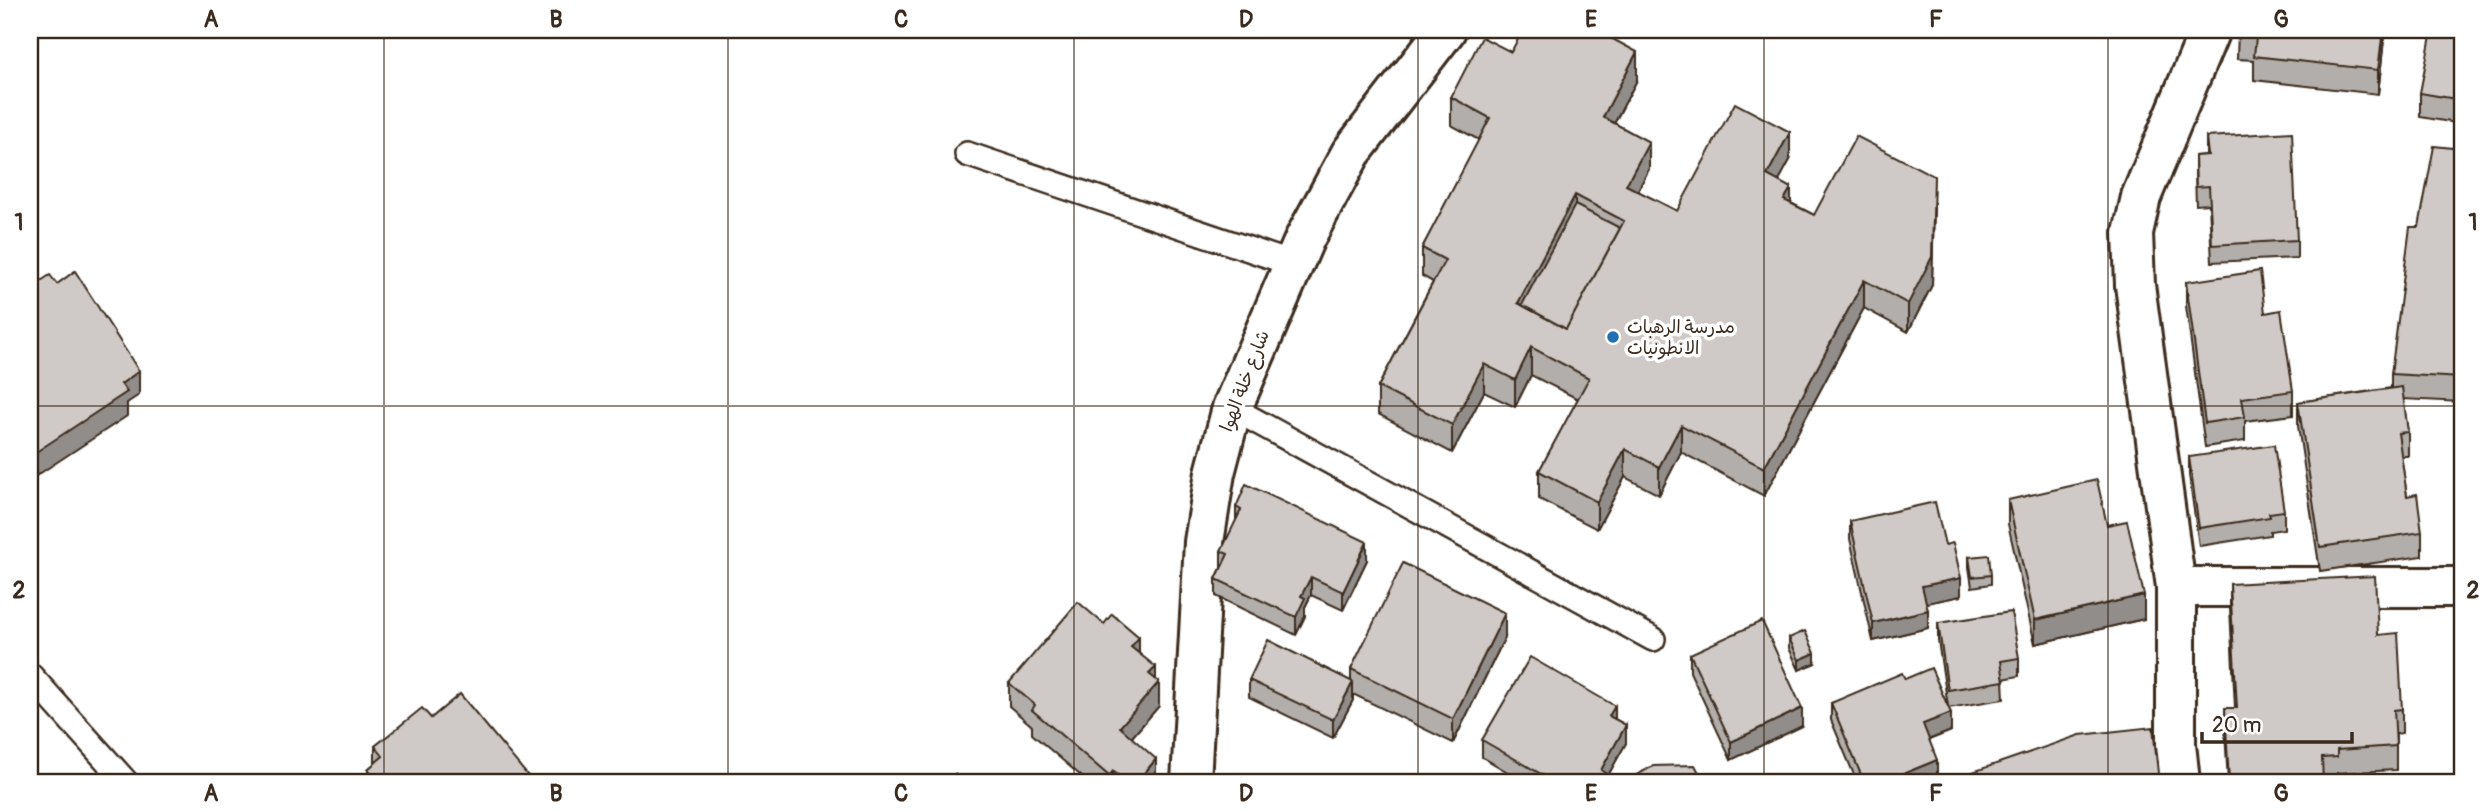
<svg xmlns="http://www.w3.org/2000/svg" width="2492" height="812" viewBox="0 0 2492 812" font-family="Pangolin,'Playpen Sans Arabic',sans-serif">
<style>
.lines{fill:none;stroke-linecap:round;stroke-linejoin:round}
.lane-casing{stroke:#3b2a1e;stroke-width:28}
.street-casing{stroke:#3b2a1e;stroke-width:44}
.lane{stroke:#fff;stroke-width:23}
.street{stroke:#fff;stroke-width:38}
.wall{fill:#b2aeab;stroke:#3b2a1e;stroke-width:2}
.shaded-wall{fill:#918d8b;stroke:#3b2a1e;stroke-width:2}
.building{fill:#cfcac7;stroke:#3b2a1e;stroke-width:2;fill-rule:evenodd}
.grid{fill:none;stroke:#3b2a1e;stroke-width:2;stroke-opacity:0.55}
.poi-dot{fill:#1f6fb2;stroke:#fff;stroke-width:2.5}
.labels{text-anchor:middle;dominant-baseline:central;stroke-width:7;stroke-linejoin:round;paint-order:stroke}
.poi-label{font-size:18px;fill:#3b2a1e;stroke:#fff;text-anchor:start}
.street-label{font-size:18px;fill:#3b2a1e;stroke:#fff}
.neatline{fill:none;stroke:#3b2a1e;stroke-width:2.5}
.grid-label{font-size:23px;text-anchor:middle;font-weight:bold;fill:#3b2a1e}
</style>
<rect width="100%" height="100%" fill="#fff"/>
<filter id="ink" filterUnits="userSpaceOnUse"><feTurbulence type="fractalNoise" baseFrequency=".0143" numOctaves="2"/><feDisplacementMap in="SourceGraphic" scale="14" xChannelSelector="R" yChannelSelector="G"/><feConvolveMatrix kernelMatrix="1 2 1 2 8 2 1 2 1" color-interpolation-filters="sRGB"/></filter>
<g filter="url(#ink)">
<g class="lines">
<defs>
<g id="lane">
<polyline points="967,154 1293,264"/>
<polyline points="1232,408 1653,639"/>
<polyline points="30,675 126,782"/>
</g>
<g id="street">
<polyline points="2176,587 2462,587"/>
<polyline points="1191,782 1204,542 1215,473 1232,408 1305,238 1351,153 1446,30"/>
<polyline points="2180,782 2176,744 2176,587 2135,285 2133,233 2141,197 2210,30"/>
</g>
</defs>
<use href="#lane" class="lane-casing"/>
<use href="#street" class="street-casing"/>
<use href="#lane" class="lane"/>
<use href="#street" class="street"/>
</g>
<g class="wall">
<polygon points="2238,30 2385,30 2378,94 2254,80 2254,60 2237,59"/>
<polygon points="2462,30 2462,124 2420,117 2420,93"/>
<polygon points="1511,52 1637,80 1614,123 1649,169 1637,191 1677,211 1790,160 1778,181 1791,203 1814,215 1934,203 1932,285 1908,332 1864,308 1764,496 1681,452 1659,495 1625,477 1597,529 1539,499 1539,471 1578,399 1531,375 1515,407 1484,392 1452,453 1378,414 1378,387 1433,282 1422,276 1422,248 1479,140 1451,125 1451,97"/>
<polygon points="2206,137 2297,240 2297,258 2212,262 2209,204 2196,205 2195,174 2195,156 2206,155"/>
<polygon points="2462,149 2462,402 2403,399 2408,432 2408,456 2401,456 2407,496 2422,532 2422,556 2320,571 2298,426 2298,402 2391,388 2391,374 2419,227"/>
<polygon points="2186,282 2265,313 2293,391 2293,415 2245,421 2245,441 2205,447 2186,306"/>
<polygon points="2189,457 2284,511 2284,529 2270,531 2270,535 2199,546 2189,475"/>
<polygon points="2008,500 2107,525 2144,619 2035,644 2008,524"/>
<polygon points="1236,507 1367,560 1343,610 1311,595 1305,607 1305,616 1296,635 1216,596 1216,579 1221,568 1221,551 1236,522"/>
<polygon points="1850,521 1945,545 1961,596 1926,603 1928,628 1873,641 1850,539"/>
<polygon points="1969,557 1991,575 1991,584 1972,587 1969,567"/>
<polygon points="2230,584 2378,635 2402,709 2402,733 2396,734 2396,770 2337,773 2337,781 2323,782 2228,782 2225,732 2225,708 2235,708 2230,608"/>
<polygon points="1938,623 2019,658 2019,676 2003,679 2004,699 1948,708 1951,731 1929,740 1937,778 1927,782 1857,782 1831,720 1831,703 1905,679 1948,706 1938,641"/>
<polygon points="1505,637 1453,743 1353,694 1353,700 1333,738 1249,697 1249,680 1351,681 1351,669"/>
<polygon points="1789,638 1815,663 1799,670 1789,648"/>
<polygon points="1139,653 1156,679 1159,706 1132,737 1156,782 1088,782 1032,734 1032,726 1009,706 1009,683"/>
<polygon points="1690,654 1802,726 1731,760 1690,672"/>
<polygon points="431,718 533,782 368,782 368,769 375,763 375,746"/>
<polygon points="1615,719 1626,743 1606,779 1606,782 1525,782 1482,757 1482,740"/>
</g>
<g class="shaded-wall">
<polygon points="2383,30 2385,30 2378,94 2378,70"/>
<polygon points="1637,52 1637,80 1603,145 1603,117"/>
<polygon points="1790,132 1790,160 1767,203 1767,175"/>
<polygon points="1649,142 1649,169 1626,213 1626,185"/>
<polygon points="1791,188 1791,215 1784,200"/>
<polygon points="1575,195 1575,223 1525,317 1518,303"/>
<polygon points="1934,203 1932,285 1908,332 1908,304"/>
<polygon points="1864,280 1864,308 1764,496 1764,468"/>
<polygon points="1531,347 1531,375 1515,407 1515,380"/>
<polygon points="1484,364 1484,392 1452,453 1452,425"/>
<polygon points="139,371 139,395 127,403 127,416 30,480 30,456 121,384"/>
<polygon points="1681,425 1681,452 1659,495 1659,467"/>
<polygon points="1625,449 1625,477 1597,529 1597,502"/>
<polygon points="1367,542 1367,560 1343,610 1343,592"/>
<polygon points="1311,577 1311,595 1305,607 1305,616 1296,635 1296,617 1301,596"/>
<polygon points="1961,578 1961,596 1922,604 1922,586"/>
<polygon points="2144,595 2144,619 2035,644 2035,620"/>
<polygon points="1928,610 1928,628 1873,641 1873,623"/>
<polygon points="1505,613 1505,637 1453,743 1453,719"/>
<polygon points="1139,637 1139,661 1131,647"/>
<polygon points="1815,653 1815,663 1799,670 1799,660"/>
<polygon points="1156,667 1156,686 1159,682 1159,706 1120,751 1120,727 1149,674"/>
<polygon points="1353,682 1353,700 1333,738 1333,720"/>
<polygon points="1615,706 1615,724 1609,716"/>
<polygon points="1802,708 1802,726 1731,760 1731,742"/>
<polygon points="1951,713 1951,731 1923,742 1923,724"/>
<polygon points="1626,725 1626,743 1606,779 1606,782 1601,782 1601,770"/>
<polygon points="1156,759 1156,782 1137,782"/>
<polygon points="1937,760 1937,778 1927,782 1883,782"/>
<polygon points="1113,771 1113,782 1109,782 1109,776"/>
</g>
<g class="building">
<path d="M 1523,30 L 1596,30 L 1637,52 L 1603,117 L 1649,142 L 1626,185 L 1677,211 L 1735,103 L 1790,132 L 1767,175 L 1791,188 L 1784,200 L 1814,215 L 1856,136 L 1934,176 L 1932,257 L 1908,304 L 1864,280 L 1764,468 L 1681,425 L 1659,467 L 1625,449 L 1597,502 L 1539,471 L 1589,378 L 1531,347 L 1515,380 L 1484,364 L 1452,425 L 1378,387 L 1445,260 L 1422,248 L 1490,118 L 1451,97 L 1482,37 L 1511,52 ZM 1575,195 L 1624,221 L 1566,329 L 1518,303 Z"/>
<polygon points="2238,30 2383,30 2378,70 2254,56 2256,37 2237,35"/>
<polygon points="2432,30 2462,30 2462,100 2420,93"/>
<polygon points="2292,132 2297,240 2212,245 2209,186 2196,187 2195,156 2208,155 2206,137"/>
<polygon points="2434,146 2462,149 2462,378 2391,374 2410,227 2419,227"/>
<polygon points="1575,205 1620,228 1566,329 1522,305"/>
<polygon points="75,271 139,371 121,384 127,392 30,456 30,288 50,275 57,284"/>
<polygon points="2260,271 2265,313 2281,310 2293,391 2242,398 2245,417 2205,423 2186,282"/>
<polygon points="2402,387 2408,432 2398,433 2407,496 2417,494 2422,532 2320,547 2298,402"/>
<polygon points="2274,445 2284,511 2269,513 2270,517 2199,528 2189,457"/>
<polygon points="2097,480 2107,525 2127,521 2144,595 2035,620 2008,500"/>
<polygon points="1246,484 1367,542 1343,592 1311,577 1301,596 1305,598 1296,617 1216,579 1228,554 1221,551 1241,510 1236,507"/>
<polygon points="1935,502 1945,545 1953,543 1961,578 1922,586 1928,610 1873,623 1850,521"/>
<polygon points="1989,555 1991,575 1972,577 1969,557"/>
<polygon points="1403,563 1505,613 1453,719 1351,669"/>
<polygon points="2375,576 2378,635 2398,633 2402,709 2394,710 2396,746 2337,750 2337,757 2322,758 2323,782 2229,782 2225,708 2237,708 2230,584"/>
<polygon points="1078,602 1104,624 1112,614 1139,637 1131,647 1156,667 1149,674 1159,682 1120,727 1156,759 1137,782 1126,782 1113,771 1109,776 1032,710 1035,705 1009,683"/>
<polygon points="2011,612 2019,658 2001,661 2004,681 1948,690 1938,623"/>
<polygon points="1762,621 1802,708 1731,742 1690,654"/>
<polygon points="1805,631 1815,653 1799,660 1789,638"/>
<polygon points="1268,640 1353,682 1333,720 1249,680"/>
<polygon points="1530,657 1615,706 1609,716 1626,725 1601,770 1606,774 1601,782 1555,782 1482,740"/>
<polygon points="1931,668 1951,713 1923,724 1937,760 1883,782 1864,782 1831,703 1902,673 1905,679"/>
<polygon points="460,694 533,782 379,782 368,769 383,756 375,746 422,708 431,718"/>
<polygon points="2153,727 2159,782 1968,782 1964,775 2080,735"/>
<polygon points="1695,765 1704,782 1624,782 1653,766"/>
<polygon points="955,774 966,782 948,782"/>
<polygon points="1720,775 1724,782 1706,782"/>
<polygon points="978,781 990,781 991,782 974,782"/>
</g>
</g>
<path class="grid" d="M 384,30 L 384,782M 728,30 L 728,782M 1074,30 L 1074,782M 1418,30 L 1418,782M 1764,30 L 1764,782M 2108,30 L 2108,782M 30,406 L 2462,406"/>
<circle class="poi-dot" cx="1613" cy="337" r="7"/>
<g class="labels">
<g class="poi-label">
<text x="1627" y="327">مدرسة الرهبات<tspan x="1627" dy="21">الانطونيات</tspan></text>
</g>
<g class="street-label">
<text transform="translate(1245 381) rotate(-69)">شارع خلة الهوا</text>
</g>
</g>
<rect width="2492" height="812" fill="none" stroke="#fff" stroke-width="77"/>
<path d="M2202 732v10h150v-10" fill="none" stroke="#3b2a1e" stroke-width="3.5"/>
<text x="2212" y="732" font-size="21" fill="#3b2a1e" stroke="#ffffff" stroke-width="5" paint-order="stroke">20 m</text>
<rect x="38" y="38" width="2416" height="736" class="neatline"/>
<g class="grid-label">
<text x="211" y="27">A</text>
<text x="556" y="27">B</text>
<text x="901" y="27">C</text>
<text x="1246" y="27">D</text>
<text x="1591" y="27">E</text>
<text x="1936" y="27">F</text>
<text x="2281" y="27">G</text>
<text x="19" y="230">1</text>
<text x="2473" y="230">1</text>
<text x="19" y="598">2</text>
<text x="2473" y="598">2</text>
<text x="211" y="801">A</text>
<text x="556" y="801">B</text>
<text x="901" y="801">C</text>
<text x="1246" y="801">D</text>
<text x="1591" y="801">E</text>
<text x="1936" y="801">F</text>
<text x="2281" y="801">G</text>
</g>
</svg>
